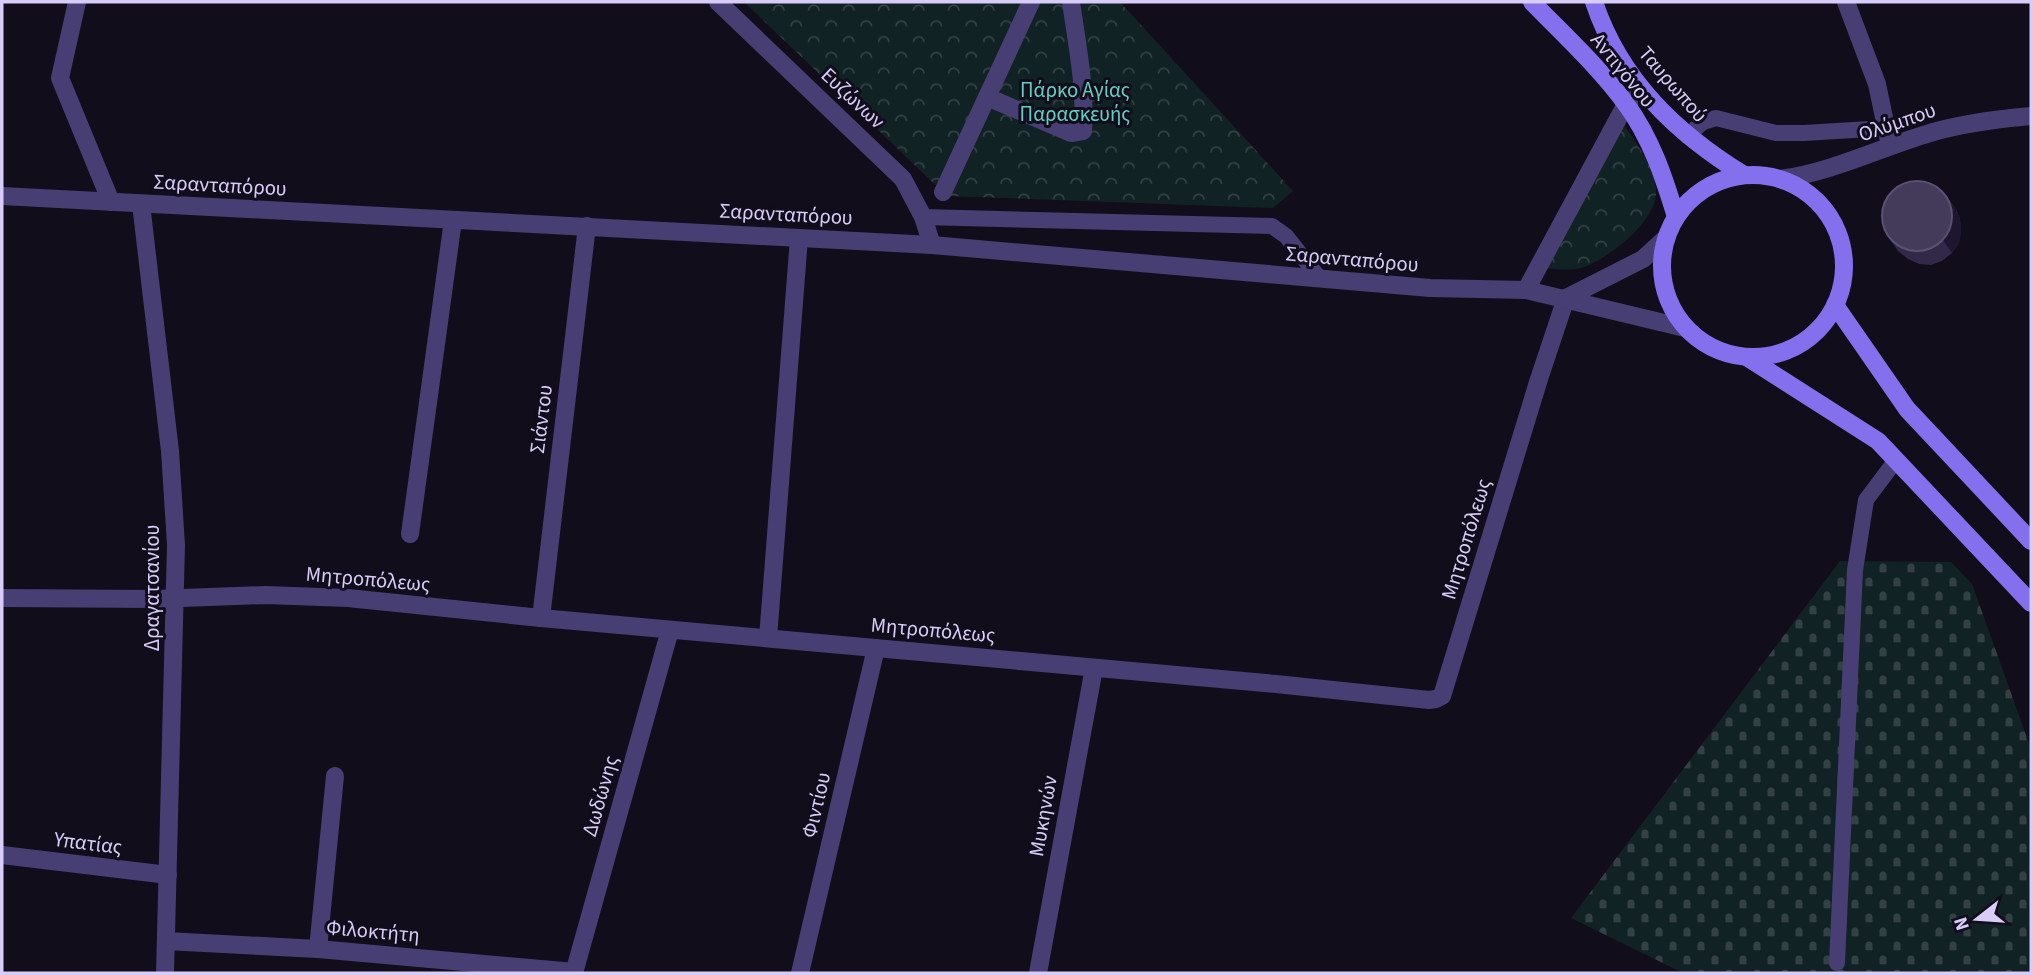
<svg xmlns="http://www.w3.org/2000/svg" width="2033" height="975" viewBox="0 0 2033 975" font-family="'Source Sans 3',sans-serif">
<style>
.cemetery{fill:url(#cemetery-stones)}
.park{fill:url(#park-crowns)}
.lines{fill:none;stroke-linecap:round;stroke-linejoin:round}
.service{stroke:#473e74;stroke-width:16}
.pedestrian{stroke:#473e74;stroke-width:18}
.minor{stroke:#473e74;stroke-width:18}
.tertiary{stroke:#473e74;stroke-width:18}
.secondary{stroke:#8470ed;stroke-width:18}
.wall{fill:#322847}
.shaded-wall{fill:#1e162e}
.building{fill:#443a5a;stroke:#5b5173;stroke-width:2}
.labels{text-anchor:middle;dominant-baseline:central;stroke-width:6;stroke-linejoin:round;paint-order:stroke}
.street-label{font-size:21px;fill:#d8cdf9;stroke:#110d1b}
.park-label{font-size:21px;fill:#63cfc2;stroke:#110d1b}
</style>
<defs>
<pattern id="cemetery-stones" width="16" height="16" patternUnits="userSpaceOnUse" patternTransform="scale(1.75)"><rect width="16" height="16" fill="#112224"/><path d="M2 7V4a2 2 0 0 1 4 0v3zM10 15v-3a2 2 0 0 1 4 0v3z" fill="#334145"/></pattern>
<pattern id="park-crowns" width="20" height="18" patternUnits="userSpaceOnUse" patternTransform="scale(1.75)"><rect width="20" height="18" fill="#112224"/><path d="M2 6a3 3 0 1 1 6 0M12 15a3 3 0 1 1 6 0" fill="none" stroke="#334145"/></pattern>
</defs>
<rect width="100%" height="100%" fill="#110d1b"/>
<polygon class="cemetery" points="1840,561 1951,562 1972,584 2031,749 2031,973 1683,973 1571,918"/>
<g class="park">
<polygon points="744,2 1120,2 1293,191 1273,208 947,196"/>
<path d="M 1622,122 C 1634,140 1659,172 1656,195 C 1653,224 1607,260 1581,268 C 1569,271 1555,269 1543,268 Z"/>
</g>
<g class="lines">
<g class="service">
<polyline points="1687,136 1703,122 1716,118 1776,133 1804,133 1886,128"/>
<polyline points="923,217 1272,226 1286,236 1320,279"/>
<polyline points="1837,963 1855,570 1866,500 1896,460"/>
</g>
<g class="pedestrian">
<path d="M 987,97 L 1071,133 L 1083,131 C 1086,88 1077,44 1071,2"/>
<polyline points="943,192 1031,2"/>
<polyline points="1526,290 1626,104 1643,90"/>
</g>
<g class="minor">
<polyline points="77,2 60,78 111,202"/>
<polyline points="718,2 903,179 923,217 932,245"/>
<polyline points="1846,2 1877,84 1890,146"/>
<polyline points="141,204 170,451 176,545 165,973"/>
<polyline points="410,534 453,220"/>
<polyline points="2,598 155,599 266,595 348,598 541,618 1276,684 1429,700 1436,699 1442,696 1539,379 1566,298"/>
<polyline points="541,618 587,226"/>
<polyline points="768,638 799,238"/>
<polyline points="2,855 168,875"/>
<polyline points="166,941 318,949 575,972"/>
<polyline points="318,949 335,776"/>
<polyline points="574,973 670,630"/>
<polyline points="800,973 876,648"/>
<polyline points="1038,973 1094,668"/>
</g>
<g class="tertiary">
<path d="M 1780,179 C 1833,172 1879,148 1930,133 C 1963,123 1997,119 2031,116"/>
<polyline points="2,196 932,245 1430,288 1526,290 1685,328"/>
<polyline points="1566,298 1643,259 1666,238"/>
</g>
<g class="secondary">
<path d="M 1532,2 C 1564,35 1599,67 1626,104 C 1651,138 1664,177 1676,217"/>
<path d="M 1594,2 C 1620,80 1676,133 1744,175"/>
<circle cx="1753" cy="266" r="91"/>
<polyline points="1835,305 1907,409 2031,541"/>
<polyline points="1748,358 1878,441 2031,603"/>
</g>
</g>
<polygon class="wall" points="1946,196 1956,209 1960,219 1961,231 1959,243 1952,253 1942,261 1931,265 1919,264 1908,259 1898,251 1889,238"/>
<polygon class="shaded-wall" points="1946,196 1956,209 1960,219 1961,231 1959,243 1952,253 1943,240"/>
<circle class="building" cx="1917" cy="216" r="35"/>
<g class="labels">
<g class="street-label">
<text transform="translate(1623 70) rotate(51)">Αντιγόνου</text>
<text transform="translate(1673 84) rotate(49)">Ταυρωπού</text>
<text transform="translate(853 98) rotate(43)">Ευζώνων</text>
<text transform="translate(1897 122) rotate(-19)">Ολύμπου</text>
<text transform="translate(220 185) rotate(3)">Σαρανταπόρου</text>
<text transform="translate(786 214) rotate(3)">Σαρανταπόρου</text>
<text transform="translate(1352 259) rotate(5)">Σαρανταπόρου</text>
<text transform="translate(541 419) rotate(-83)">Σιάντου</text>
<text transform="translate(1466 539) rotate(-73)">Μητροπόλεως</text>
<text transform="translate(368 579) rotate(5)">Μητροπόλεως</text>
<text transform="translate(152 588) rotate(-90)">Δραγατσανίου</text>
<text transform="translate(933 630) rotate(5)">Μητροπόλεως</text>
<text transform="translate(600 796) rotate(-74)">Δωδώνης</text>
<text transform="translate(816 805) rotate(-77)">Φιντίου</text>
<text transform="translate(1043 816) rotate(-80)">Μυκηνών</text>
<text transform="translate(88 843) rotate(7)">Υπατίας</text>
<text transform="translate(373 931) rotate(5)">Φιλοκτήτη</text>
</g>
<g class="park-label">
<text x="1075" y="90">Πάρκο Αγίας<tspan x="1075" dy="24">Παρασκευής</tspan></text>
</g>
</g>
<rect width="2033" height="975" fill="none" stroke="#d8cdf9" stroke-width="7"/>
<g transform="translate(1977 919) rotate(253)" stroke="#110d1b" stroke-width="5" paint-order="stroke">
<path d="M0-5L12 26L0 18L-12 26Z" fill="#d8cdf9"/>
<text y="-10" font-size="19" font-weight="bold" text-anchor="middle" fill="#d8cdf9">N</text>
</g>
</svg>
